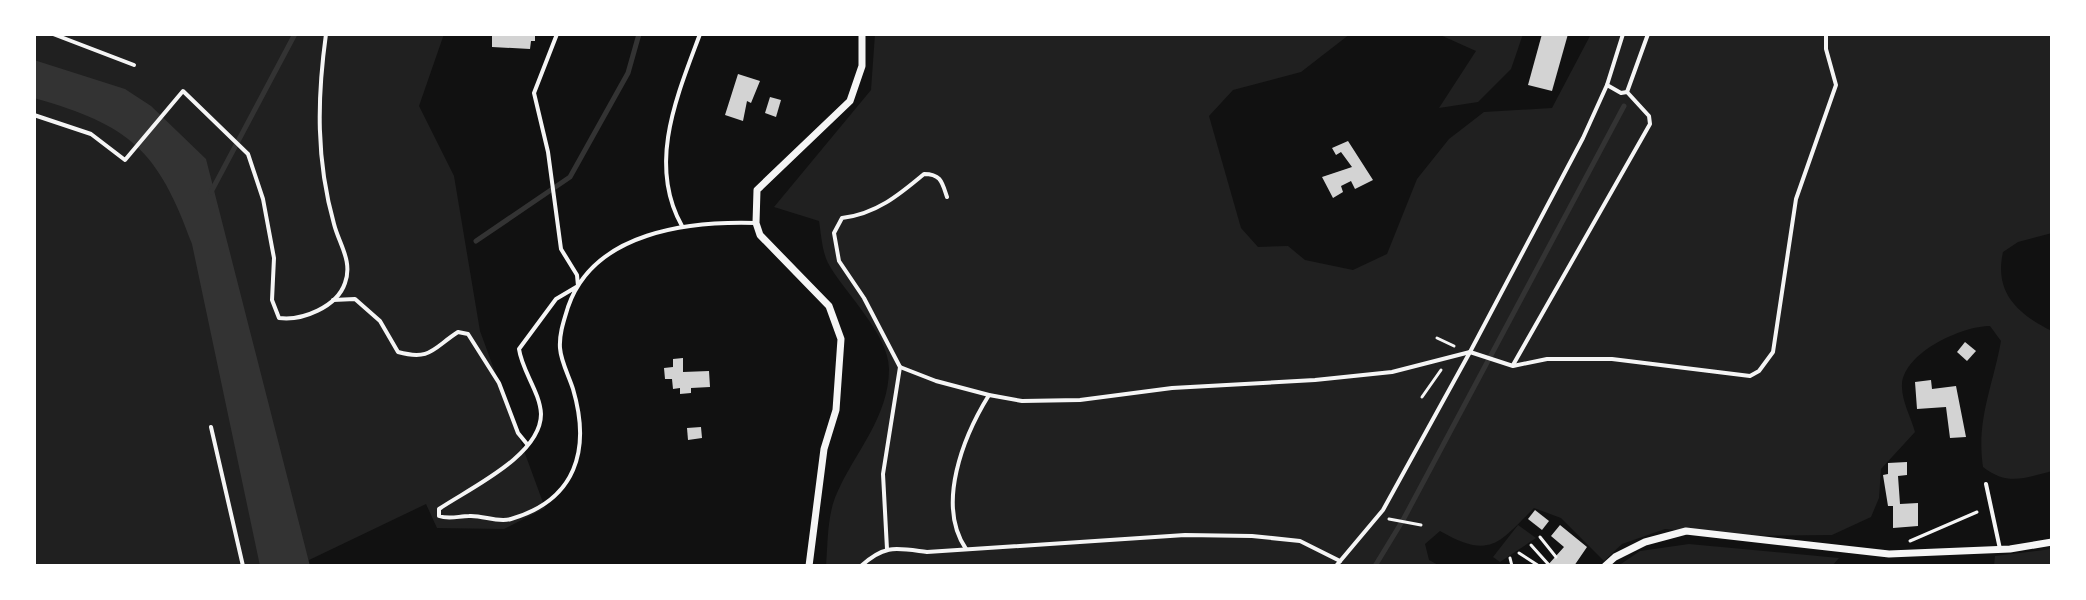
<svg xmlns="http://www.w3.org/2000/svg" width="2086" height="600" viewBox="0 0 2086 600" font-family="Mulish,sans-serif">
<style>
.green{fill:#202020}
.water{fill:#333}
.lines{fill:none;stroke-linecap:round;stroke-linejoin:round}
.stream{stroke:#333;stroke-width:5}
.building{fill:#d3d3d3}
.path{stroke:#f5f5f5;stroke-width:3}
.service{stroke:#f5f5f5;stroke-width:4}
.minor{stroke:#f5f5f5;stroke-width:7}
</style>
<rect width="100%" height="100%" fill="#111"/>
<g class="green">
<polygon points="34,34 444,34 419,106 454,176 480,331 545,508 504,529 437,528 426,504 307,561 260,566 34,566"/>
<path d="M 875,34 L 1350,34 L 1301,72 L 1233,90 L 1209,116 L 1241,228 L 1258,247 L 1288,246 L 1305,260 L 1353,270 L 1387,254 L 1417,179 L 1449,139 L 1484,112 L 1552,108 L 1591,34 L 2052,34 L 2052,233 L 2018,242 L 2003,252 C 1994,292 2017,314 2052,331 L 2052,471 C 2025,478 2007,486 1983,467 C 1976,420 1993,386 2001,341 L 1990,326 C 1962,326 1905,352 1902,384 C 1901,400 1911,417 1915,432 L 1881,469 L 1879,498 L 1871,517 L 1832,535 L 1737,536 L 1665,529 L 1622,544 L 1604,561 L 1561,518 L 1534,508 C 1499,543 1491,560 1440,531 L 1425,544 L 1429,560 L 1440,566 L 826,566 C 828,542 827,515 837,493 C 855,452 889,417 889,369 C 889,334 843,291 828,263 C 822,251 821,233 819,221 L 774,207 L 871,90 Z"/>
<polygon points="1438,34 1523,34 1511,69 1478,102 1439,108 1476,51"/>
<polygon points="1518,525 1536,538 1500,562 1493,557"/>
<polygon points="1689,544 1839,558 1832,566 1618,566 1640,551"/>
<polygon points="2052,549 2052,566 1994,566 1995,556"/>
</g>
<path class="water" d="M 34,60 L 125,89 L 151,106 L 206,159 L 310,566 L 260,566 L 192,244 C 158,150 130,125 34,98 Z"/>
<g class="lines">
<g class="stream">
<polyline points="211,192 295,34"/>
<polyline points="476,241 570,177 628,73 639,34"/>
<polyline points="1375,566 1403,520 1624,106"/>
</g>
</g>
<g class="building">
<polygon points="492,34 535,34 535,41 531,41 530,49 492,47"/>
<polygon points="1542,34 1568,34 1552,91 1528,85"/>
<polygon points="738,74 760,81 751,103 747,101 743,121 725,115"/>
<polygon points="770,97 781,100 776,117 765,113"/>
<polygon points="1348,141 1373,180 1355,189 1351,181 1341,186 1343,192 1333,198 1322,177 1352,167 1341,152 1336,155 1332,148"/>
<polygon points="1965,342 1976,351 1967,361 1957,352"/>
<polygon points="683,358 683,372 709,371 710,387 691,388 691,393 680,394 680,388 673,389 672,379 665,379 664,368 673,367 673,359"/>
<polygon points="1931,380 1932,389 1956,386 1966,437 1950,438 1946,407 1917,409 1915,382"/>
<polygon points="701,427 702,438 688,440 687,428"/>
<polygon points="1907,462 1907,475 1898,476 1900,504 1918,503 1918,526 1893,528 1893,506 1888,506 1883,475 1888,474 1888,463"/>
<polygon points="1535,510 1549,521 1542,530 1528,519"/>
<polygon points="1560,525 1587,547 1574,566 1547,566 1564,547 1551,536"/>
</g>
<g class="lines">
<g class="path">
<polyline points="1437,338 1454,346"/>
<polyline points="1422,397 1441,370"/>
<polyline points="1389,519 1421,525"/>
<polyline points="1540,537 1556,557"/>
<polyline points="1910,541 1977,512"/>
<polyline points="1531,545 1549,565"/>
<polyline points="1519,553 1539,566"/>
<polyline points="1510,558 1512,566"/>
</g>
<g class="service">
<polyline points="53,34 134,65"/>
<path d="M 557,34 L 534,93 L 548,152 L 561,249 L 577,275 L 578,286 L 556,299 L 519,349 C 522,371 540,392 541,414 C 541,456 468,489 439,509 L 439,516 C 449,520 459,516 469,516 C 483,515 497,523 511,519 C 576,500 591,450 573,389 C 569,376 561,362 560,348 C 559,334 564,320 568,307 C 594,231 690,221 756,223"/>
<polyline points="1607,85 1621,93 1627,92 1648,34"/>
<path d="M 34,115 L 91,134 L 125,160 L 183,91 L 248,154 L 263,199 L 274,258 L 272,300 L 279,318 C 302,321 337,307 345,283 C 353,261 339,244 334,224 C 316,160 317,99 326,34"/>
<path d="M 947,197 C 942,182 941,174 924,174 C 899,195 876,214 842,218 L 834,233 L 839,261 L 864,298 L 900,367 L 936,381 L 989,395 L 1022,401 L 1080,400 L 1172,388 L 1315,380 L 1392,372 L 1470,352 L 1513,366 L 1547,359 L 1612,359 L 1750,376 L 1759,371 L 1773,352 L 1796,199 L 1836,85 L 1826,49 L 1826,34"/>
<path d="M 682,226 C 647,164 677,96 700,34"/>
<path d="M 333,300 L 355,299 L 380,321 L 398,352 C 431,361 433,348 458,332 L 468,334 L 499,383 L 518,433 L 527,444"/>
<polyline points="1513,365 1650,124 1649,116 1627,92"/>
<polyline points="211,427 243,566"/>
<polyline points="1986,484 2000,549"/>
<polyline points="887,549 883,474 900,367"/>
<path d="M 966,549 C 936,505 963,437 989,395"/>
<path d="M 861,566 C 885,544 896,548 927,552 L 1185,535 L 1252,536 L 1300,541 L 1340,561"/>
<polyline points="1336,566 1383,510 1470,352 1583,138 1607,85 1623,34"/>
</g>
<g class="minor">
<polyline points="809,566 824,449 836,410 841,339 829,306 760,235 756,223 757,190 850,101 862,66 862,34"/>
<polyline points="1605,566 1615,557 1645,542 1686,531 1889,554 2010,549 2052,542"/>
</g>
</g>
<rect width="2086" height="600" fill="none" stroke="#ffffff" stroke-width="72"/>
</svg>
